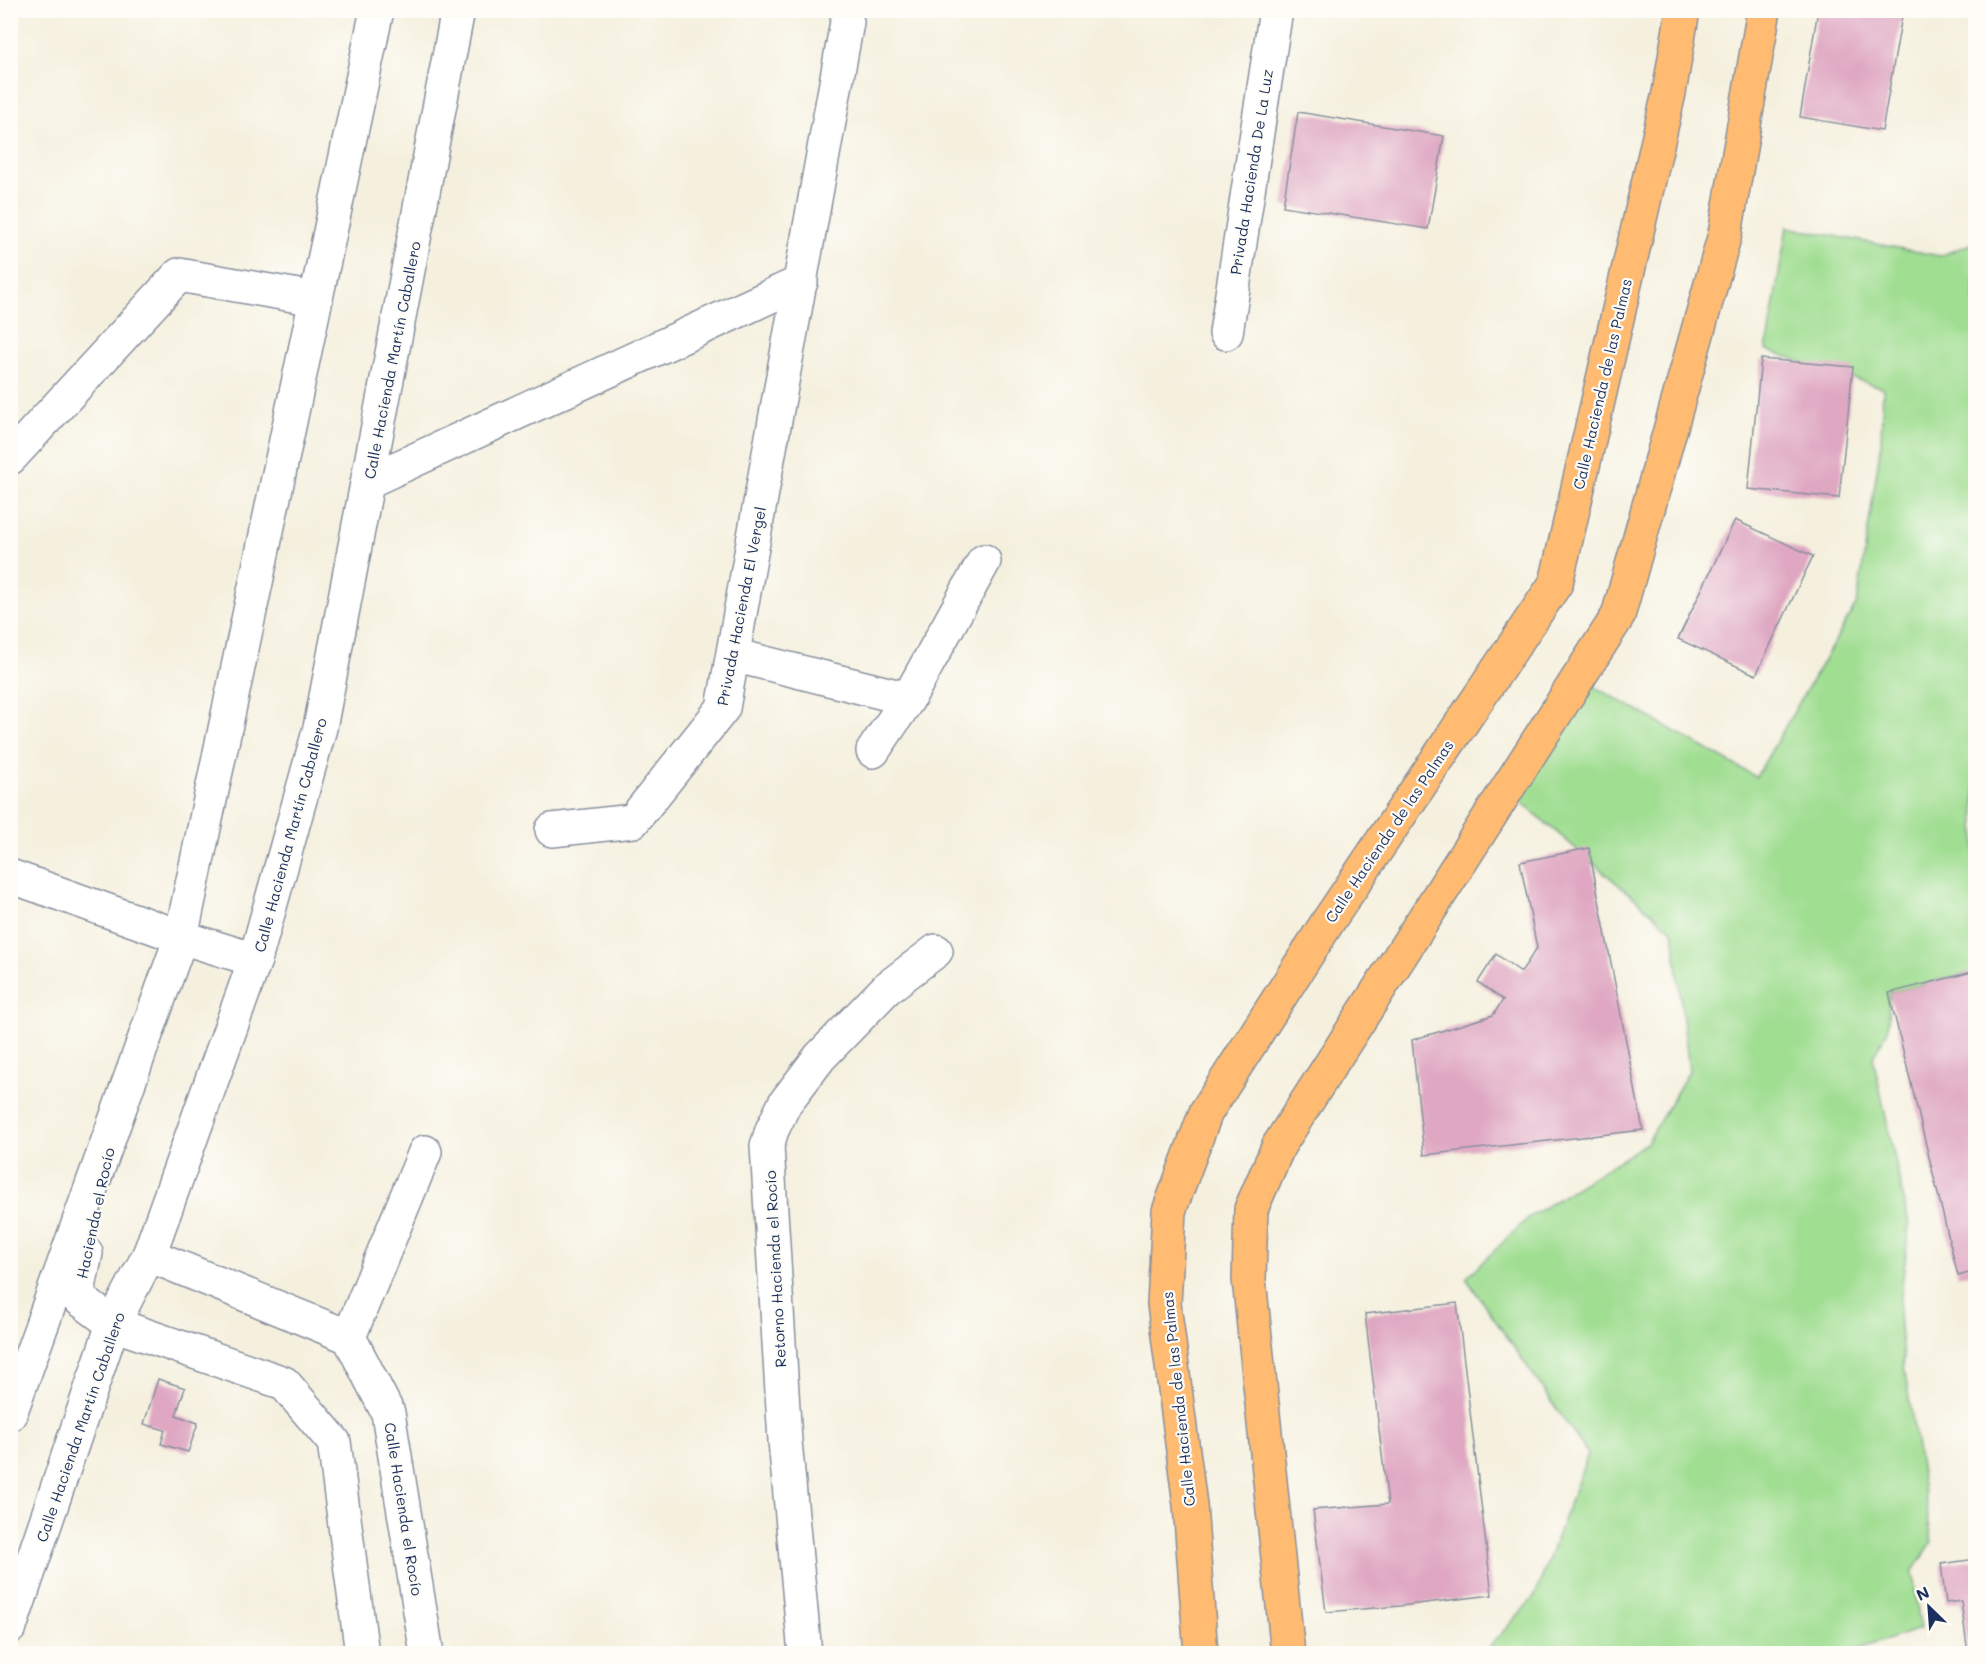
<svg xmlns="http://www.w3.org/2000/svg" width="1986" height="1664" viewBox="0 0 1986 1664" font-family="Mali,sans-serif">
<style>
.green{fill:#a0de92;stroke:#5e8678;stroke-width:1.5}
.building{fill:#dfa7c2}
.lines{fill:none;stroke-linecap:round;stroke-linejoin:round}
.minor-casing{stroke:#88909e;stroke-width:36}
.major-casing{stroke:#88909e;stroke-width:36}
.minor{stroke:#fff;stroke-width:33}
.major{stroke:#febb71;stroke-width:33}
.labels{text-anchor:middle;dominant-baseline:central;stroke-width:4.5;stroke-linejoin:round;paint-order:stroke}
.street-label{font-size:15px;fill:#1b2f5e;stroke:#fdfcf7}
</style>
<rect width="100%" height="100%" fill="#fdfcf7"/>
<filter id="ink" filterUnits="userSpaceOnUse"><feTurbulence type="fractalNoise" baseFrequency=".0167" numOctaves="2"/><feDisplacementMap in="SourceGraphic" scale="12" xChannelSelector="R" yChannelSelector="G"/><feConvolveMatrix kernelMatrix="1 2 1 2 8 2 1 2 1" color-interpolation-filters="sRGB"/></filter>
<filter id="wash" filterUnits="userSpaceOnUse"><feTurbulence type="fractalNoise" baseFrequency=".008" numOctaves="4" result="noise"/><feDisplacementMap in="SourceGraphic" scale="24" xChannelSelector="R" yChannelSelector="G"/><feGaussianBlur stdDeviation="1.35" result="paint"/><feColorMatrix in="noise" values="0 0 0 0 0 0 0 0 0 0 0 0 0 0 0 0 0 1.4 0 .05"/><feComposite in="paint" operator="in"/></filter>
<g filter="url(#wash)">
<rect width="100%" height="100%" fill="#f5f0de"/>
<polygon class="green" points="1787,227 1940,256 1975,242 1975,971 1889,993 1888,1030 1873,1057 1909,1225 1899,1314 1903,1360 1932,1543 1913,1572 1920,1629 1846,1653 1484,1653 1535,1596 1588,1454 1466,1278 1529,1217 1647,1143 1689,1071 1673,931 1514,796 1590,684 1756,777 1857,603 1881,443 1883,388 1766,350"/>
<g id="blocks">
<g class="building">
<polygon points="1818,10 1903,10 1882,131 1800,117"/>
<polygon points="1298,112 1444,136 1428,229 1283,206"/>
<polygon points="1761,359 1853,367 1839,498 1748,489"/>
<polygon points="1735,520 1813,556 1756,675 1678,639"/>
<polygon points="1589,848 1643,1130 1424,1155 1412,1040 1493,1015 1503,1000 1478,982 1496,954 1521,972 1537,948 1520,862"/>
<polygon points="1976,971 1976,1271 1958,1276 1889,993"/>
<polygon points="1457,1303 1492,1595 1400,1606 1326,1612 1313,1510 1388,1504 1365,1314"/>
<polygon points="158,1379 185,1388 176,1415 198,1423 188,1452 161,1444 165,1430 144,1424"/>
<polygon points="1976,1559 1976,1654 1968,1654 1961,1601 1946,1603 1941,1564"/>
</g>
</g>
</g>
<g filter="url(#ink)">
<use href="#blocks" fill-opacity="0" stroke="#88909e" stroke-width="1.5"/>
<g class="lines">
<defs>
<g id="minor">
<polyline points="1226,333 1276,10"/>
<polyline points="10,458 179,275 316,299"/>
<polyline points="369,481 801,282"/>
<polyline points="733,655 908,699 984,561"/>
<polyline points="873,751 908,699"/>
<polyline points="552,830 633,821 723,708 847,22"/>
<polyline points="10,876 181,937 255,960"/>
<polyline points="86,1253 77,1297 113,1324 284,1383 334,1442 362,1654"/>
<polyline points="149,1255 349,1337 388,1413 427,1654"/>
<polyline points="349,1337 425,1152"/>
<polyline points="10,1414 181,937 377,10"/>
<polyline points="10,1627 113,1324 149,1255 255,960 320,728 458,10"/>
<polyline points="805,1654 785,1441 767,1146 772,1130 785,1103 820,1057 887,988 936,951"/>
</g>
<g id="major">
<polyline points="1201,1654 1190,1505 1164,1304 1169,1211 1206,1112 1329,920 1556,583 1669,93 1683,10"/>
<polyline points="1288,1654 1249,1279 1251,1209 1279,1145 1618,616 1725,234 1764,10"/>
</g>
</defs>
<use href="#minor" class="minor-casing"/>
<use href="#major" class="major-casing"/>
<use href="#minor" class="minor"/>
<use href="#major" class="major"/>
</g>
</g>
<g class="labels">
<g class="street-label">
<text transform="translate(1251 172) rotate(-81)">Privada Hacienda De La Luz</text>
<text transform="translate(392 360) rotate(-79)">Calle Hacienda Martín Caballero</text>
<text transform="translate(1602 384) rotate(-77)">Calle Hacienda de las Palmas</text>
<text transform="translate(741 606) rotate(-79)">Privada Hacienda El Vergel</text>
<text transform="translate(1389 831) rotate(-56)">Calle Hacienda de las Palmas</text>
<text transform="translate(290 835) rotate(-75)">Calle Hacienda Martín Caballero</text>
<text transform="translate(95 1213) rotate(-78)">Hacienda el Rocío</text>
<text transform="translate(775 1269) rotate(-93)">Retorno Hacienda el Rocío</text>
<text transform="translate(1178 1399) rotate(-96)">Calle Hacienda de las Palmas</text>
<text transform="translate(80 1427) rotate(-71)">Calle Hacienda Martín Caballero</text>
<text transform="translate(404 1509) rotate(81)">Calle Hacienda el Rocío</text>
</g>
</g>
<rect width="1986" height="1664" fill="none" stroke="#fdfcf7" stroke-width="36"/>
<g transform="translate(1929 1607) rotate(335)" stroke="#fdfcf7" stroke-width="4.5" paint-order="stroke">
<path d="M0-4.5L10 22L0 15L-10 22Z" fill="#1b2f5e"/>
<text y="-9" font-size="16" font-weight="bold" text-anchor="middle" fill="#1b2f5e">N</text>
</g>
</svg>
